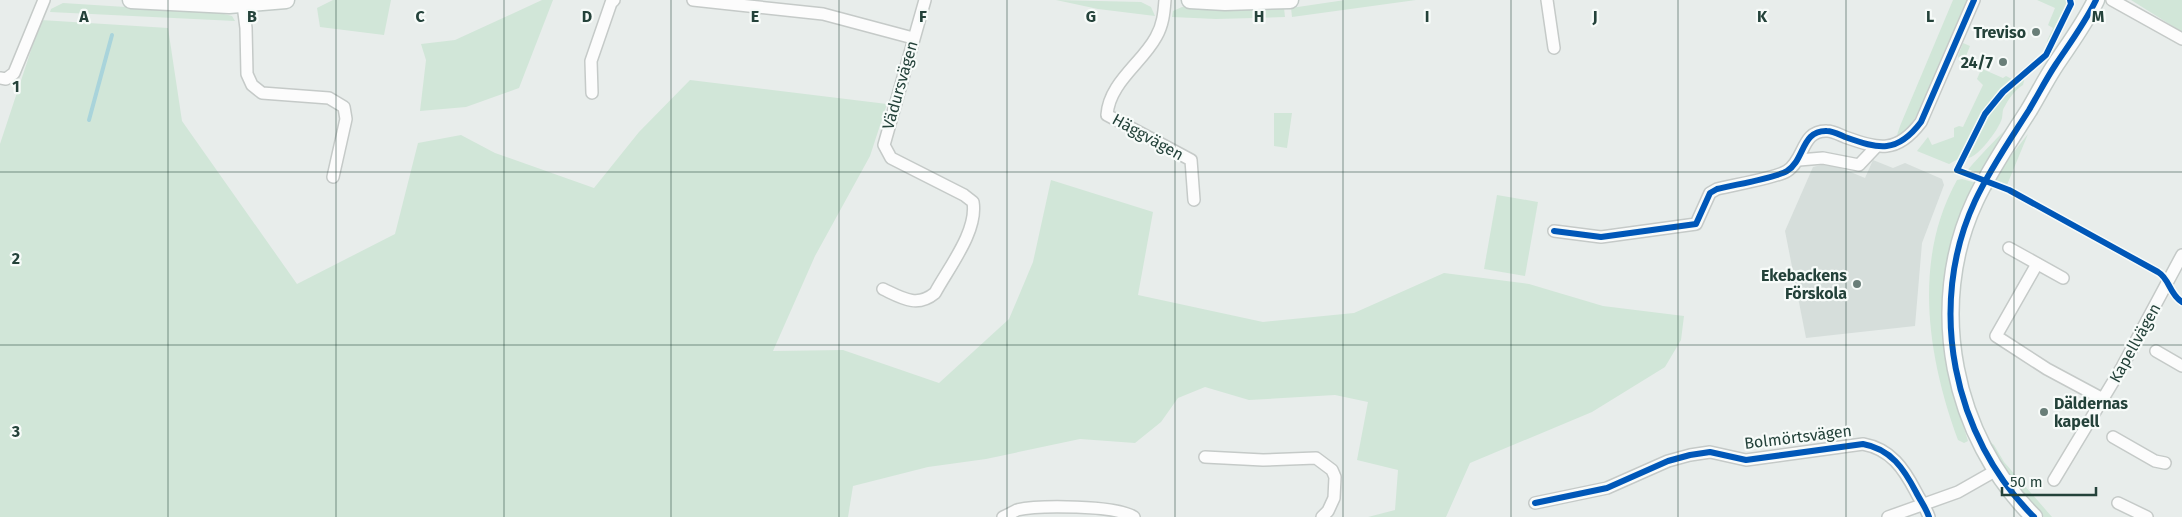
<svg xmlns="http://www.w3.org/2000/svg" width="2182" height="517" viewBox="0 0 2182 517" font-family="'Fira Sans',sans-serif">
<style>
.built{fill:#d6dedb}
.green{fill:#d1e6d8}
.lines{fill:none;stroke-linecap:round;stroke-linejoin:round}
.stream{stroke:#a9d4db;stroke-width:4}
.street-casing{stroke:#c5cac8;stroke-width:14}
.secondary-casing{stroke:#c3cbc8;stroke-width:19}
.street{stroke:#fcfcfc;stroke-width:11}
.secondary{stroke:#fcfcfc;stroke-width:16}
.cycleway-casing{stroke:#f7fbf9;stroke-width:9}
.cycleway{stroke:#0057b8;stroke-width:6}
.grid{fill:none;stroke:#24423a;stroke-width:1;stroke-opacity:0.55}
.poi-dot{fill:#697e78;stroke:#f7fbf9;stroke-width:2}
.labels{text-anchor:middle;dominant-baseline:central;stroke-width:4.5;stroke-linejoin:round;paint-order:stroke}
.poi-label{font-size:16px;font-weight:bold;fill:#24423a;stroke:#f7fbf9;text-anchor:end}
.street-label{font-size:16px;fill:#24423a;stroke:#f7fbf9}
.grid-label{font-size:16px;text-anchor:middle;font-weight:bold;fill:#24423a;stroke:#f7fbf9;stroke-width:4.5;stroke-linejoin:round;paint-order:stroke}
</style>
<rect width="100%" height="100%" fill="#e8edeb"/>
<polygon class="built" points="1873,160 1893,168 1905,163 1942,179 1944,185 1922,243 1915,326 1806,338 1785,231 1813,167 1829,163 1865,178"/>
<g class="green">
<polygon points="333,0 391,0 384,35 320,27 317,8"/>
<polygon points="542,0 553,0 519,88 466,107 420,111 426,60 421,44 455,40"/>
<polygon points="1056,0 1141,2 1151,7 1155,16 1098,9"/>
<polygon points="1345,0 1416,0 1292,17 1291,8"/>
<path d="M 1953,0 L 1968,0 C 1954,34 1926,116 1899,137 L 1897,135 L 1900,126 Z"/>
<polygon points="2037,0 2066,0 2067,5 2046,51 2047,41 2053,28 2048,25 2055,8"/>
<polygon points="2131,0 2182,0 2182,32"/>
<polygon points="63,3 220,13 232,16 235,21 50,12 51,9"/>
<polygon points="1182,7 1284,8 1285,17 1216,19 1172,17 1173,11"/>
<polygon points="41,20 168,28 182,121 297,284 395,234 418,143 461,135 495,153 594,188 639,132 690,80 887,104 870,156 815,256 773,351 843,350 939,383 1009,319 1033,262 1051,180 1153,212 1138,295 1263,322 1354,313 1444,273 1529,284 1603,306 1684,316 1681,340 1665,367 1592,412 1470,463 1446,517 1368,517 1395,510 1398,470 1357,460 1368,402 1335,395 1249,400 1205,387 1178,398 1161,422 1135,443 1080,439 986,459 928,467 853,486 848,517 0,517 0,144"/>
<polygon points="1963,43 1970,46 1964,61 2003,78 2006,76 2012,79 1998,91 1986,108 1960,158 1949,164 1917,151 1928,137 1932,145 1954,137 1954,128 1959,126 1963,127 1983,85 1977,79 1980,72 1960,62 1958,56"/>
<path d="M 2025,77 L 2023,85 C 2015,90 2009,98 2005,106 C 2002,110 2003,113 2002,118 C 2000,128 1977,159 1967,158 C 1981,119 1994,104 2025,77 Z"/>
<polygon points="1274,113 1292,113 1287,148 1274,146"/>
<path d="M 2004,131 L 1980,173 L 1968,170 C 1970,166 1998,137 2004,131 Z"/>
<polygon points="2028,134 2007,185 1996,181 1992,190 1990,191 2003,166"/>
<path d="M 1962,179 L 1976,183 L 1947,362 L 1951,387 L 1968,441 L 1964,443 L 1958,440 C 1928,358 1912,261 1957,180 Z"/>
<polygon points="1497,195 1538,202 1525,276 1484,269"/>
<polygon points="1989,441 1994,445 2004,462 2052,517 2044,517 2005,470"/>
</g>
<g class="lines">
<polyline class="stream" points="89,120 112,35"/>
<defs>
<g id="street">
<polyline points="693,0 823,14 913,38"/>
<path d="M 1165,0 C 1164,13 1163,25 1156,37 C 1142,63 1109,83 1107,115 L 1191,160 L 1194,200"/>
<polyline points="1547,0 1554,48"/>
<polyline points="2112,0 2182,39"/>
<polyline points="243,5 246,28 247,74 252,85 262,93 329,98 344,107 346,119 333,177"/>
<polyline points="0,78 6,79 14,73 44,0"/>
<polyline points="592,93 591,61 611,3 614,0"/>
<polyline points="1799,160 1823,158 1859,165 1875,148"/>
<path d="M 1554,231 L 1601,237 L 1696,224 L 1710,193 L 1717,189 C 1732,185 1776,178 1787,171 C 1805,160 1801,130 1827,131 C 1833,131 1840,135 1845,137 C 1879,149 1897,154 1921,122 L 1974,0"/>
<polyline points="2009,248 2063,278"/>
<polyline points="2037,264 1996,336 2047,369 2103,399"/>
<path d="M 883,289 C 902,298 917,308 935,293 C 949,267 978,231 973,202 L 964,195 L 891,158 L 884,145 L 925,0"/>
<polyline points="2156,351 2182,366"/>
<polyline points="2113,437 2155,461 2165,463"/>
<polyline points="1205,457 1263,460 1316,458 1332,470 1335,477 1334,498 1328,511 1322,517"/>
<polyline points="2054,480 2122,367 2182,255"/>
<path d="M 1535,503 L 1607,488 L 1668,461 L 1690,455 L 1710,452 L 1746,460 L 1863,444 C 1891,449 1904,469 1916,492 C 1920,500 1926,508 1929,517"/>
<polyline points="2118,503 2147,517"/>
<path d="M 1003,517 C 1008,515 1013,512 1017,510 C 1038,505 1116,505 1134,517"/>
<polyline points="1888,517 1958,492 1995,471"/>
</g>
<g id="secondary">
<polyline points="131,0 229,5 286,0"/>
<polyline points="1190,0 1225,2 1290,0"/>
<path d="M 2034,517 C 1953,437 1926,306 1975,201 C 1990,169 2010,140 2029,110 C 2038,95 2046,79 2056,64 C 2070,43 2085,23 2096,0"/>
</g>
</defs>
<use href="#street" class="street-casing"/>
<use href="#secondary" class="secondary-casing"/>
<use href="#street" class="street"/>
<use href="#secondary" class="secondary"/>
<defs>
<g id="cycleway">
<path d="M 2070,0 L 2071,4 L 2046,55 L 2003,92 L 1985,114 L 1957,170 L 2009,190 L 2158,272 C 2170,279 2169,294 2182,302"/>
<path d="M 1554,231 L 1601,237 L 1696,224 L 1710,193 L 1717,189 C 1732,185 1776,178 1787,171 C 1805,160 1801,130 1827,131 C 1833,131 1840,135 1845,137 C 1879,149 1897,154 1921,122 L 1974,0"/>
<path d="M 1535,503 L 1607,488 L 1668,461 L 1690,455 L 1710,452 L 1746,460 L 1863,444 C 1891,449 1904,469 1916,492 C 1920,500 1926,508 1929,517"/>
<path d="M 2034,517 C 1953,437 1926,306 1975,201 C 1990,169 2010,140 2029,110 C 2038,95 2046,79 2056,64 C 2070,43 2085,23 2096,0"/>
</g>
</defs>
<use href="#cycleway" class="cycleway-casing"/>
<use href="#cycleway" class="cycleway"/>
</g>
<path class="grid" d="M 168,0 L 168,517M 336,0 L 336,517M 504,0 L 504,517M 671,0 L 671,517M 839,0 L 839,517M 1007,0 L 1007,517M 1175,0 L 1175,517M 1343,0 L 1343,517M 1511,0 L 1511,517M 1678,0 L 1678,517M 1846,0 L 1846,517M 2014,0 L 2014,517M 0,172 L 2182,172M 0,345 L 2182,345"/>
<g class="poi-dot">
<circle cx="2036" cy="32" r="5"/>
<circle cx="2003" cy="62" r="5"/>
<circle cx="1857" cy="284" r="5"/>
<circle cx="2044" cy="412" r="5"/>
</g>
<g class="labels">
<g class="poi-label">
<text x="2026" y="32">Treviso</text>
<text x="1993" y="62">24/7</text>
<text x="1847" y="275">Ekebackens<tspan x="1847" dy="18">Förskola</tspan></text>
<text x="2054" y="403" text-anchor="start">Däldernas<tspan x="2054" dy="18">kapell</tspan></text>
</g>
<g class="street-label">
<text transform="translate(900 85) rotate(-74)">Vädursvägen</text>
<text transform="translate(1148 137) rotate(29)">Häggvägen</text>
<text transform="translate(2135 343) rotate(-61)">Kapellvägen</text>
<text transform="translate(1798 437) rotate(-7)">Bolmörtsvägen</text>
</g>
</g>
<g class="grid-label">
<text x="84" y="22">A</text>
<text x="252" y="22">B</text>
<text x="420" y="22">C</text>
<text x="587" y="22">D</text>
<text x="755" y="22">E</text>
<text x="923" y="22">F</text>
<text x="1091" y="22">G</text>
<text x="1259" y="22">H</text>
<text x="1427" y="22">I</text>
<text x="1595" y="22">J</text>
<text x="1762" y="22">K</text>
<text x="1930" y="22">L</text>
<text x="2098" y="22">M</text>
<text x="16" y="92">1</text>
<text x="16" y="264">2</text>
<text x="16" y="437">3</text>
</g>
<path d="M2002 487v8h94v-8" fill="none" stroke="#24423a" stroke-width="2.5"/>
<text x="2010" y="487" font-size="15" fill="#24423a" stroke="#f7fbf9" stroke-width="4" paint-order="stroke">50 m</text>
</svg>
